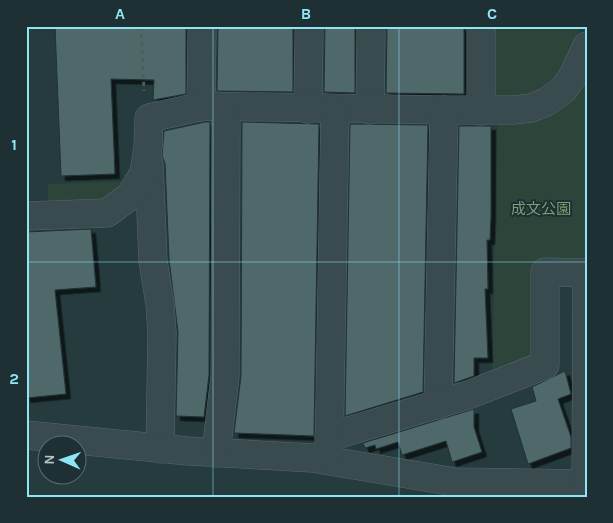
<svg xmlns="http://www.w3.org/2000/svg" width="613" height="523" viewBox="0 0 613 523" font-family="Karla,'Noto Sans JP',sans-serif">
<style>
.green{fill:#2c4439}
.building{fill:#50686b;stroke:#203235;filter:url(#shadow)}
.lines{fill:none;stroke-linecap:round;stroke-linejoin:round}
.minor-casing{stroke:#57696c;stroke-width:29}
.path{stroke:#496058;stroke-width:3;stroke-dasharray:4 4;stroke-linecap:butt}
.minor{stroke:#394b4e;stroke-width:28}
.grid{fill:none;stroke:#8ee6f5;stroke-width:1;stroke-opacity:0.55}
.labels{text-anchor:middle;dominant-baseline:central;stroke-width:4;stroke-linejoin:round;paint-order:stroke}
.park-label{font-size:15px;fill:#7e9e74;stroke:#1e3033}
.neatline{fill:none;stroke:#8ee6f5;stroke-width:2}
.grid-label{font-size:16px;text-anchor:middle;font-weight:bold;fill:#8ee6f5}
</style>
<defs>
<filter id="shadow"><feDropShadow dx="4.5" dy="4.5" stdDeviation="0" flood-color="#0009"/></filter>
</defs>
<rect width="100%" height="100%" fill="#253b3e"/>
<g class="green">
<path d="M 489,26 L 580,26 C 575,61 562,73 538,96 L 493,99 Z"/>
<polygon points="587,69 587,265 537,265 537,360 492,377 497,120"/>
<polygon points="132,181 108,202 48,204 48,184"/>
</g>
<g class="building">
<polygon points="55,26 186,26 186,94 153,100 154,80 111,79 115,174 61,176"/>
<polygon points="218,26 293,26 293,92 217,91"/>
<polygon points="325,26 355,26 355,93 324,92"/>
<polygon points="464,26 464,94 386,93 387,27"/>
<polygon points="205,122 210,122 209,375 204,417 176,416 178,332 169,259 165,163 162,156 164,131"/>
<polygon points="242,122 319,124 314,436 234,433 241,376"/>
<polygon points="350,124 428,125 423,392 345,416"/>
<polygon points="459,126 491,126 491,215 490,240 487,240 488,289 485,289 488,358 474,358 474,376 454,383"/>
<polygon points="91,229 96,287 55,290 66,394 26,398 26,232"/>
<polygon points="565,371 571,394 558,399 571,437 571,448 528,464 511,409 536,401 532,387"/>
<polygon points="474,409 474,427 482,452 452,462 446,441 402,455 398,442 376,449 375,445 365,448 363,443"/>
</g>
<g class="lines">
<defs>
<g id="minor">
<polyline points="201,107 202,26"/>
<polyline points="308,109 309,26"/>
<polyline points="370,110 371,26"/>
<polyline points="481,111 481,26"/>
<polyline points="149,164 153,261 160,304 162,333 160,449"/>
<polyline points="26,216 107,213 130,196 144,173 148,147 149,118 203,106 444,110 514,110 531,108 546,102 563,90 573,76 587,46"/>
<polyline points="438,405 444,110"/>
<polyline points="26,435 188,451 312,458 455,482 587,484"/>
<polyline points="329,437 468,395 545,365 545,272 586,273"/>
<polyline points="216,453 225,376 226,107"/>
<polyline points="329,453 335,109"/>
<polyline points="586,484 587,273"/>
</g>
</defs>
<use href="#minor" class="minor-casing"/>
<polyline class="path" points="141,26 144,91"/>
<use href="#minor" class="minor"/>
</g>
<path class="grid" d="M 213,26 L 213,497M 399,26 L 399,497M 26,262 L 587,262"/>
<g class="labels">
<g class="park-label">
<text x="541" y="209">成文公園</text>
</g>
</g>
<rect width="613" height="523" fill="none" stroke="#1e3033" stroke-width="55"/>
<g transform="translate(62 460) rotate(272)"><circle r="24" fill="#1e3033" stroke="#5a6c6f"/>
<path d="M0-4L9 19L0 12L-9 19Z" fill="#8ee6f5"/>
<text y="-8" font-size="14" font-weight="bold" text-anchor="middle" fill="#b5c6c9">N</text>
</g>
<rect x="28" y="28" width="558" height="468" class="neatline"/>
<g class="grid-label">
<text x="120" y="19">A</text>
<text x="306" y="19">B</text>
<text x="492" y="19">C</text>
<text x="14" y="150">1</text>
<text x="14" y="384">2</text>
</g>
</svg>
